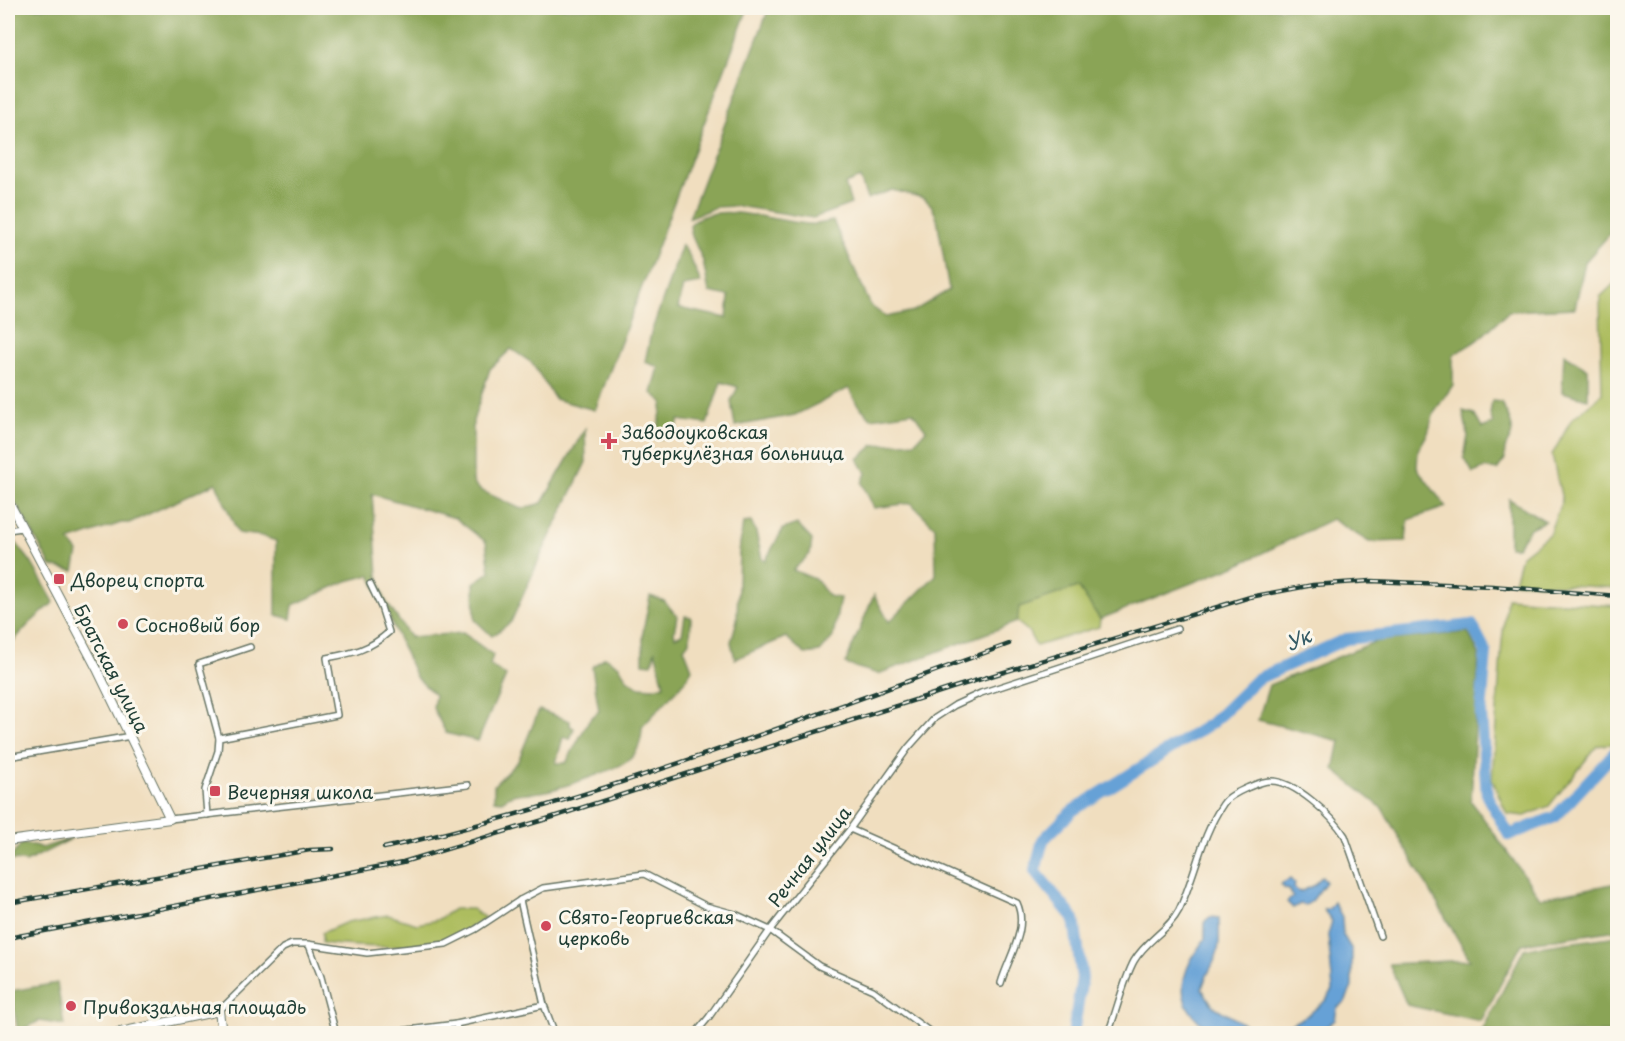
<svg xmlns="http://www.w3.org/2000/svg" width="1625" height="1041" viewBox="0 0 1625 1041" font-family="'Playpen Sans',sans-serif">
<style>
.green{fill:#adbd5f;stroke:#667d4a;stroke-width:1.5}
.forest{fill:#8aa456;stroke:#547045;stroke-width:1.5}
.water{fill:#66a1d6;stroke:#426f85;stroke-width:1.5}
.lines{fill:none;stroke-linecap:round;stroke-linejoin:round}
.river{stroke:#66a1d6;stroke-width:12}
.street-casing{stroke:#687565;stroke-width:8}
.secondary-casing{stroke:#687565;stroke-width:10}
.street{stroke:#fff;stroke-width:5}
.secondary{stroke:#fff;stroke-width:8}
.rail-casing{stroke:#1f3d34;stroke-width:4.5}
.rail{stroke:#fbf7ec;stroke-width:2;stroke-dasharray:7;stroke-linecap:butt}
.poi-dot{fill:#d1495b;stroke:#fbf7ec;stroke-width:2}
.labels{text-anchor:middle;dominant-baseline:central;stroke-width:6;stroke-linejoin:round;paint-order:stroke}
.poi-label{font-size:18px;fill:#1f3d34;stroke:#fbf7ec;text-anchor:start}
.street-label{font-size:18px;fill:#1f3d34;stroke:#fbf7ec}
.water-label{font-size:20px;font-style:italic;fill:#345b65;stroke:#fbf7ec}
</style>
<rect width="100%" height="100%" fill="#fbf7ec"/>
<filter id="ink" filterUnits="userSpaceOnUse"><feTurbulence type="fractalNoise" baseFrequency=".0167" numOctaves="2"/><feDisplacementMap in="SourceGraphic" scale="12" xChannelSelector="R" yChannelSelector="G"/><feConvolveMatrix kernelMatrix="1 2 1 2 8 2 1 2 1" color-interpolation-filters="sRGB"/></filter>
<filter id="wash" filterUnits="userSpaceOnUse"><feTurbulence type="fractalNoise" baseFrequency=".008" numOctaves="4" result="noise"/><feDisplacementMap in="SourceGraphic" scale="24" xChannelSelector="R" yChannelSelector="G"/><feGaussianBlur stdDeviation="1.35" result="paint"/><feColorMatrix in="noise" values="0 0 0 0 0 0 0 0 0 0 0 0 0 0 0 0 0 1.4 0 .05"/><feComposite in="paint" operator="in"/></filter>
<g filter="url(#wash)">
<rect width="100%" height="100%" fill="#f0debf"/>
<g class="green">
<polygon points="1617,281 1617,588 1514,582 1521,556 1549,534 1562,500 1552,455 1572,419 1602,394 1600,297"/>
<polygon points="1078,586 1100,619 1099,627 1036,646 1028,631 1017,622 1018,607"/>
<polygon points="1507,598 1617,606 1617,743 1597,746 1549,806 1525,816 1507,814 1492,779 1502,641"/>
<path d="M 454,909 L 472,909 L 485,918 C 477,923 469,929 461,933 C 419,951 367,948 322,943 L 322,933 L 347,922 L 388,915 L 417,924 L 437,920 Z"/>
</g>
<g class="forest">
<polygon points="8,8 748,8 595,410 555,399 532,363 511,349 490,369 473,421 473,482 480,490 521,509 542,503 585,429 586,462 543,551 511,622 492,636 475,620 474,583 490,572 486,542 455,518 372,494 378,575 385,600 410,637 463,633 493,655 490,665 506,676 478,741 446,733 433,708 435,695 416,677 370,575 347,581 293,605 291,619 276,615 276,541 262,536 238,533 216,483 129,523 121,523 69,541 78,552 74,571 51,566 8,489"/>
<path d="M 769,8 L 1617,8 L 1618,116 L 1613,124 L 1618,129 L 1618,218 L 1616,227 L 1585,262 L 1575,308 L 1509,311 L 1478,340 L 1453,355 L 1453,385 L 1434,412 L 1428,433 L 1418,450 L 1417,468 L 1446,507 L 1408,520 L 1406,541 L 1369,542 L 1332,519 L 1240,564 L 1100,619 L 1078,587 L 1019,607 L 1017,622 L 878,674 L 845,664 L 874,595 L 889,622 L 936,575 L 935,527 L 911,503 L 874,508 L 862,483 L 866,473 L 858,459 L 874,445 L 915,442 L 926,430 L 913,412 L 871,418 L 857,404 L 849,388 L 795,415 L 735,426 L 731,401 L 738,387 L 721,382 L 707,424 L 679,420 L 674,436 L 656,439 L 663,402 L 652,393 L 659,367 L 645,362 L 651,333 L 682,245 L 689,255 L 701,283 L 683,286 L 678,308 L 727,318 L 729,296 L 709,292 L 703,261 L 691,234 L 690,225 C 713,198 778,223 809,224 C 817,225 825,222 833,221 L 871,306 L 886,317 L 914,311 L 949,290 L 937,218 L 931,205 L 924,198 L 892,190 L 867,199 L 860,178 L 845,184 L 851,204 L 813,218 L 737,206 L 716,207 L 689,218 Z"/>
<polygon points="1564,354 1588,369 1588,399 1562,392"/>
<path d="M 1492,401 L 1501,402 C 1504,410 1513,422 1512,430 C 1512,443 1502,443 1505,459 L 1497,470 L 1485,468 L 1473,473 L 1464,457 L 1468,436 L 1463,411 L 1474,414 L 1482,428 L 1493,424 L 1490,414 Z"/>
<polygon points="1509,499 1545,521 1530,528 1517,547 1509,547"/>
<polygon points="751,522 756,532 762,559 765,561 783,529 797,524 812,540 810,554 793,570 817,580 828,596 840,598 833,637 820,652 805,654 786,637 735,659 731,642 737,620 739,551 743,523"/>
<polygon points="8,538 13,539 31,562 54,602 29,624 8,647"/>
<path d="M 650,596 L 664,601 L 677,616 L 674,632 L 675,637 L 682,634 L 685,616 L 691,617 L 690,640 L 684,648 L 692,669 L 684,682 L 642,727 C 642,740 639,751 629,760 C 618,769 561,788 546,791 C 529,795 515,790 502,801 L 494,800 L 494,785 L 518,761 L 539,710 L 570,721 L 570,726 L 574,728 L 570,739 L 563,737 L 556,763 L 566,763 L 589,720 L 599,711 L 592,667 L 605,657 L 619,666 L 627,679 L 639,687 L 653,688 L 664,685 L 655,650 L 652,664 L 643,663 L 643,632 Z"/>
<polygon points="1468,632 1479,654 1471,801 1540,898 1618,883 1617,930 1522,944 1481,1021 1407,1005 1389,964 1470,960 1382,808 1334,770 1340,741 1258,720 1269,685 1377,641"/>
<polygon points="73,838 26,862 15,860 8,862 8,857 12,856 21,844 34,845 42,848"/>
<polygon points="1617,936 1617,1033 1481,1033 1524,949"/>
<polygon points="57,983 64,1025 39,1021 18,1032 11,991"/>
</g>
<g class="water">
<polygon points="1322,876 1326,882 1312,901 1306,905 1300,904 1293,908 1287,902 1293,897 1289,890 1285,889 1281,884 1290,879 1295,884 1294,888 1300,892 1315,885"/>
<polygon points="1334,902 1342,917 1343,935 1352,950 1352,987 1345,1002 1337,1008 1335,1020 1317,1033 1274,1033 1308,1015 1326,1000 1333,990 1328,935 1332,921 1323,909 1329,909"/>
<path d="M 1210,917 L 1219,918 C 1219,930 1221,946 1216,957 C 1211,969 1205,977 1202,989 L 1213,1006 L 1259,1033 L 1211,1033 C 1204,1026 1194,1018 1189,1009 C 1174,985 1190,958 1205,939 L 1205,921 Z"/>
</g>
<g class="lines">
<polyline class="river" points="1073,1034 1082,978 1074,919 1035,871 1043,840 1072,811 1213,722 1257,679 1346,639 1472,625 1486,652 1481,714 1487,796 1509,835 1555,817 1618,749"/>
</g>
</g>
<g filter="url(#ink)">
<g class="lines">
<defs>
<g id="street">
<polyline points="8,530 22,528"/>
<polyline points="219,738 199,664 250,647"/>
<polyline points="8,757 131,736"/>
<path d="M 207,815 L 205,790 L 218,751 L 219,738 L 337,715 L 327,658 C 353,653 369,650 389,632 L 381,607 L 370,584"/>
<polyline points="170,819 468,785"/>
<path d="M 850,829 L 1017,903 C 1029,929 1008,958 1001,983"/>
<polyline points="520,900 544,1005 555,1034"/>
<polyline points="309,945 321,977 336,1034"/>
<polyline points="219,1011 283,948 292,944 307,944 367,953 446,944 476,929 520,900 543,888 644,874 706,906 735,914 770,930 819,966 873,990 933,1034"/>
<polyline points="456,1024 458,1034"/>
<polyline points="376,1034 456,1024 544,1005"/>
<polyline points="695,1034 709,1017 770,930 850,829 908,748 935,718 955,705 981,693 1177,629"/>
<path d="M 1108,1034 C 1116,1013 1124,979 1134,961 C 1146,940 1169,930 1179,910 C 1195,876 1201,836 1223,804 C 1228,796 1240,791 1249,787 C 1256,784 1263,781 1270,781 C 1295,780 1333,817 1345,836 L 1380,936"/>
</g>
<g id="secondary">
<polyline points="8,500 98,671 170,819 8,841"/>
<polyline points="111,1034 219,1011 222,1034"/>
</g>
</defs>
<use href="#street" class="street-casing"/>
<use href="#secondary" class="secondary-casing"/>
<use href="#street" class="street"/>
<use href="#secondary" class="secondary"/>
<defs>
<g id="rail">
<path d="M 384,848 C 598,800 803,719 1009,644"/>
<polyline points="8,903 310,850 333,849"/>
<polyline points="8,938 403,862 550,818 955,687 1250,597 1313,585 1371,581 1492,586 1618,596"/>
</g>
</defs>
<use href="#rail" class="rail-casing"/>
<use href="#rail" class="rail"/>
</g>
</g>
<g class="poi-dot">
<path d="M606 432h6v6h6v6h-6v6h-6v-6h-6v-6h6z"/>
<rect x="53" y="573" width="12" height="12" rx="3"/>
<circle cx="123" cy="624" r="6"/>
<rect x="209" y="785" width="12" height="12" rx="3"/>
<circle cx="546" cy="926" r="6"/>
<circle cx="71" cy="1006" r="6"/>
</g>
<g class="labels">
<g class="poi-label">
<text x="622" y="431">Заводоуковская<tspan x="622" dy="21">туберкулёзная больница</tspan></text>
<text x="71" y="579">Дворец спорта</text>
<text x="135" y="624">Сосновый бор</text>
<text x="227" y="791">Вечерняя школа</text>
<text x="558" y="916">Свято-Георгиевская<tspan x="558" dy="21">церковь</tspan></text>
<text x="83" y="1006">Привокзальная площадь</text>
</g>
<g class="street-label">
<text transform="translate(112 668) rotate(63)">Братская улица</text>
<text transform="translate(809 856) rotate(-52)">Речная улица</text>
</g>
<g class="water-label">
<text transform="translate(1298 639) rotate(-24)">Ук</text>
</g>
</g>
<rect width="1625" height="1041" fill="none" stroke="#fbf7ec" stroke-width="30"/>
</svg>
